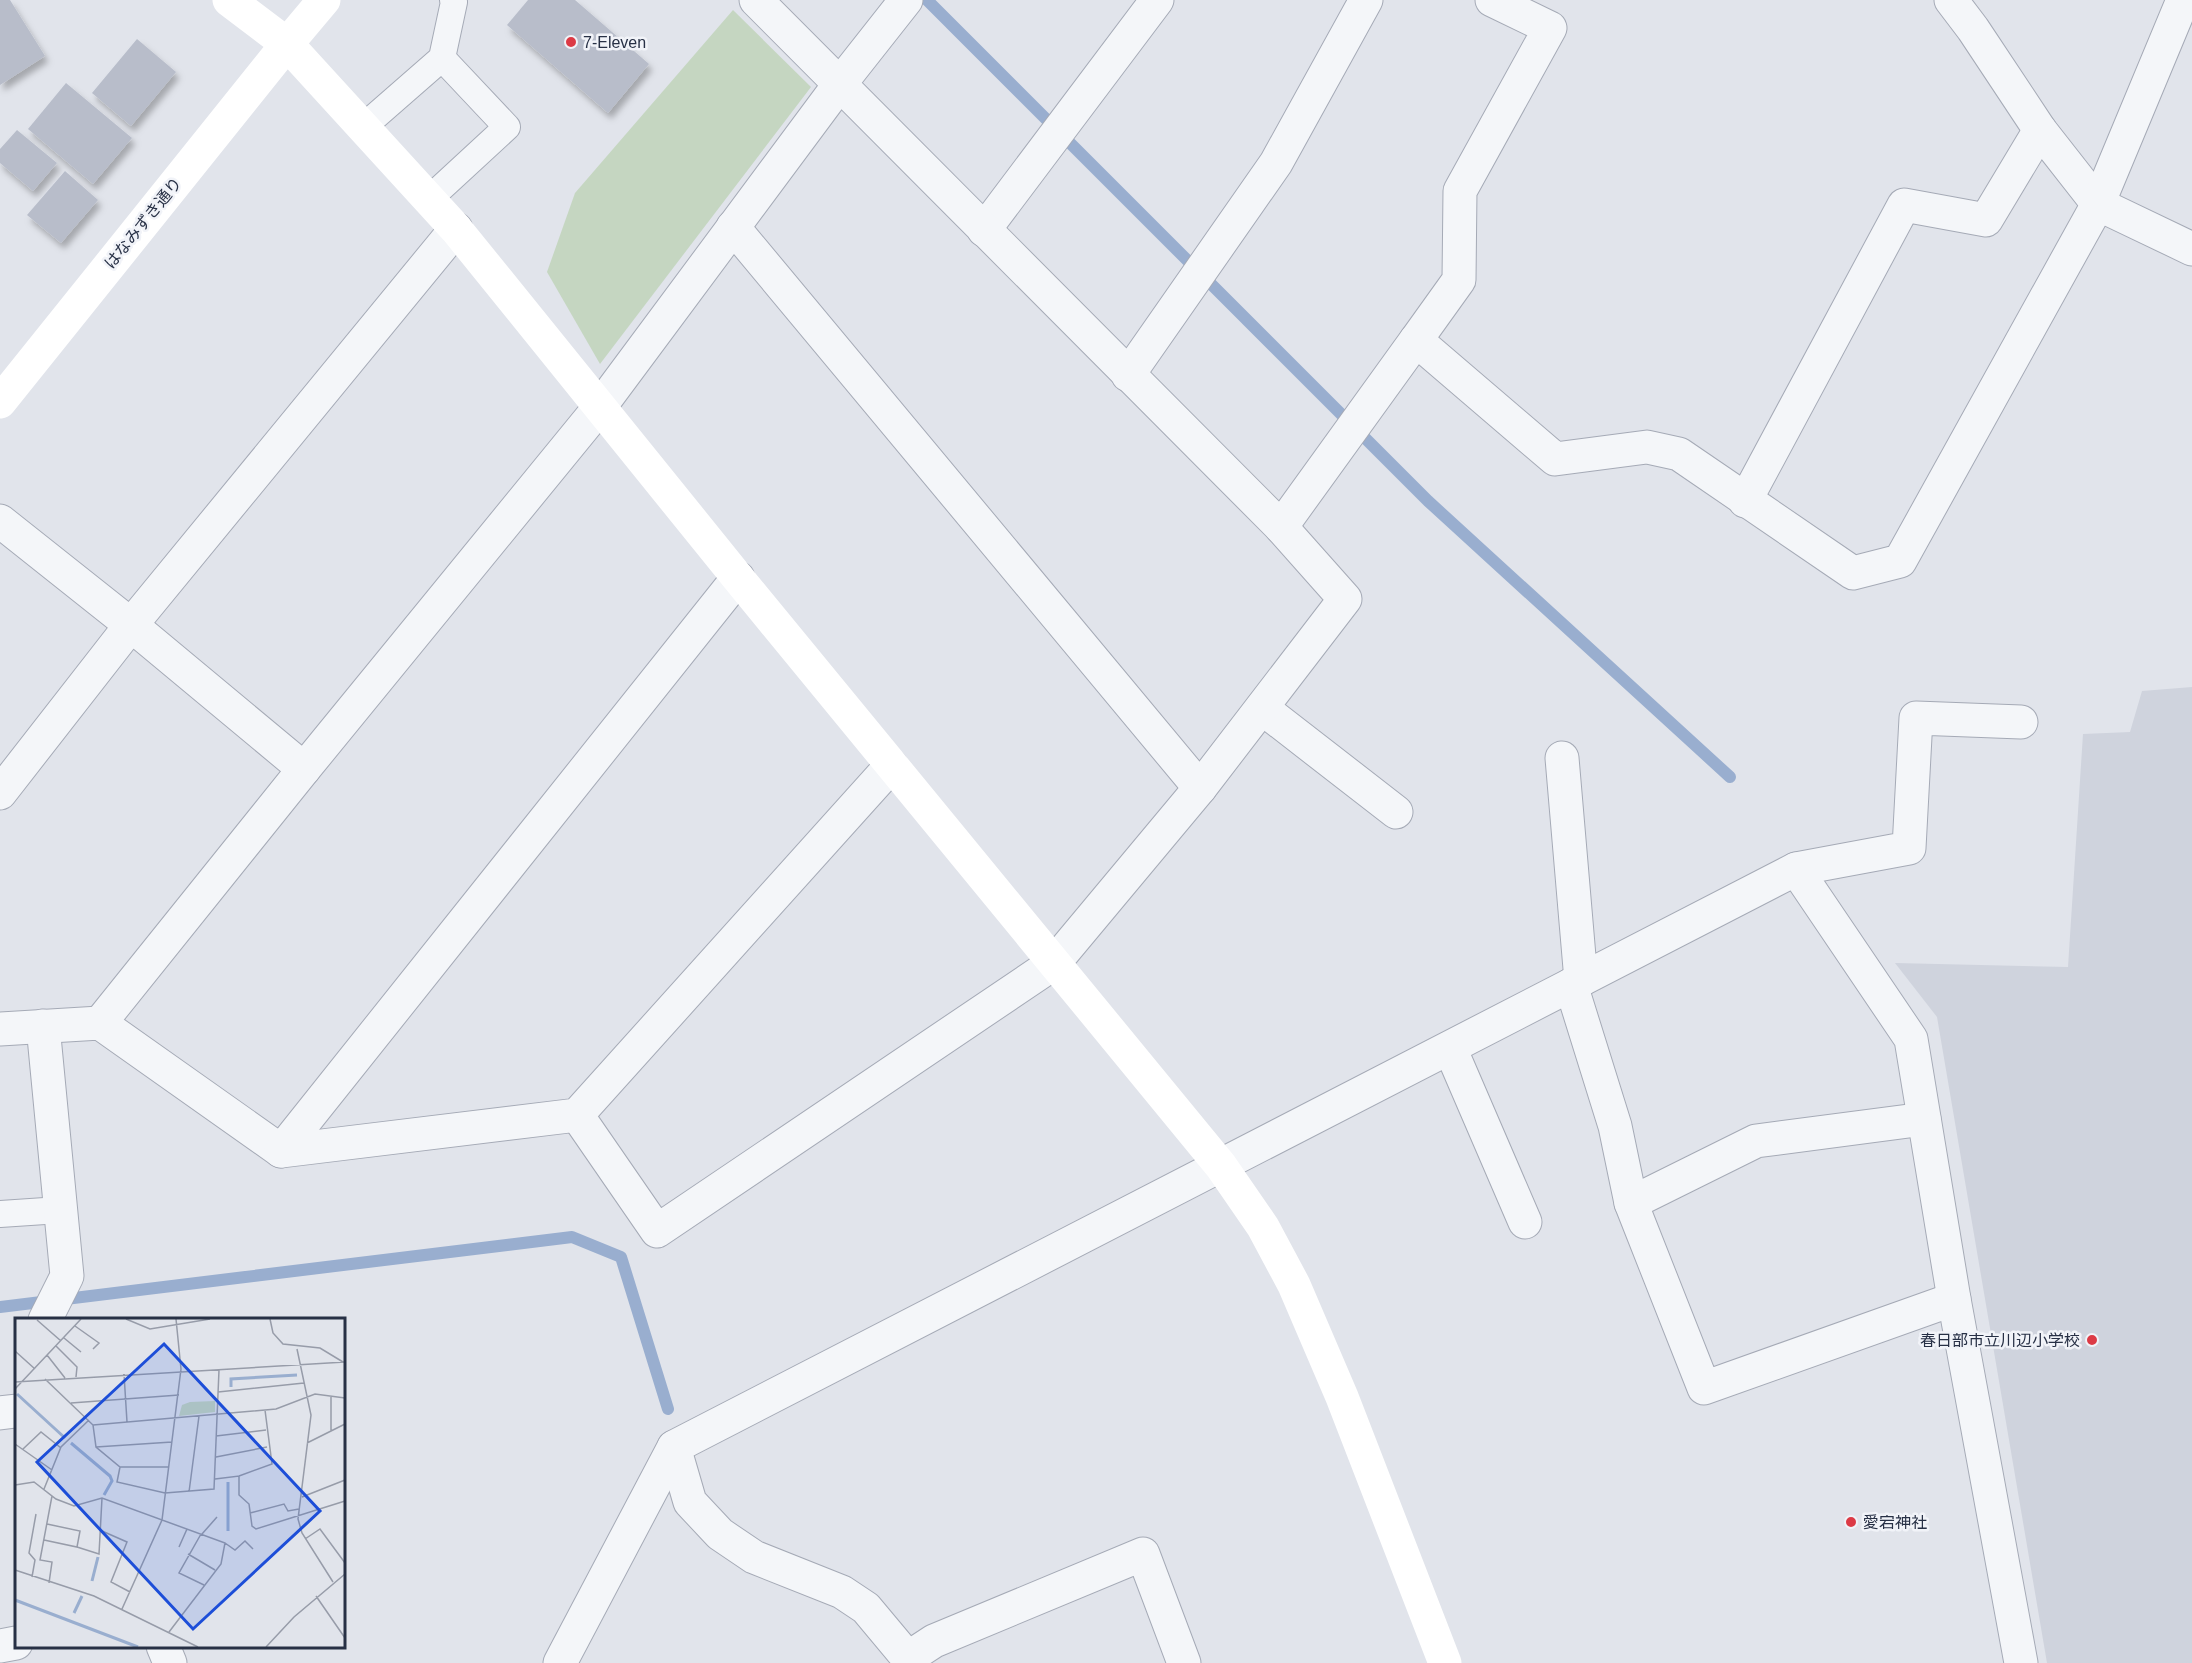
<svg xmlns="http://www.w3.org/2000/svg" width="2192" height="1663" viewBox="0 0 2192 1663" font-family="Arial,'Noto Sans JP',sans-serif">
<style>
.built{fill:#cfd3dd}
.green{fill:#c5d6c1}
.lines{fill:none;stroke-linecap:round;stroke-linejoin:round}
.stream{stroke:#99aecf;stroke-width:12}
.building{fill:#b8bdca;filter:url(#shadow)}
.lane-casing{stroke:#a5aab6;stroke-width:28}
.street-casing{stroke:#a5aab6;stroke-width:35}
.lane{stroke:#f4f6f9;stroke-width:26}
.street{stroke:#f4f6f9;stroke-width:33}
.secondary{stroke:#fff;stroke-width:33}
.poi-dot{fill:#dc3a45;stroke:#f1f3f8;stroke-width:2}
.labels{text-anchor:middle;dominant-baseline:central;stroke-width:5;stroke-linejoin:round;paint-order:stroke}
.poi-label{font-size:16px;fill:#273045;stroke:#f1f3f8;text-anchor:start}
.street-label{font-size:16px;fill:#273045;stroke:#f1f3f8}
.inset-river{fill:none;stroke:#99aecf;stroke-width:3}
.inset-road{fill:none;stroke:#979ca9;stroke-width:1.5}
.view{fill:#1d4ed8;fill-opacity:0.15;stroke:#1d4ed8;stroke-width:3}
.inset-edge{fill:none;stroke:#273045;stroke-width:3}
</style>
<defs>
<filter id="shadow"><feDropShadow dx="3.5" dy="6" stdDeviation="3" flood-color="#0004"/></filter>
</defs>
<rect width="100%" height="100%" fill="#e1e4eb"/>
<polygon class="built" points="2192,687 2192,1663 2047,1663 1937,1017 1895,963 2068,967 2083,734 2130,732 2142,691"/>
<polygon class="green" points="733,10 811,87 600,364 547,272 575,193"/>
<g class="lines">
<g class="stream">
<polyline points="927,0 1428,501 1730,777"/>
<polyline points="0,1307 572,1237 621,1257 668,1409"/>
</g>
</g>
<g class="building">
<polygon points="0,0 10,0 45,56 0,85"/>
<polygon points="528,0 575,0 649,64 608,113 507,25"/>
<polygon points="137,39 176,72 131,126 92,93"/>
<polygon points="66,83 132,138 93,184 28,129"/>
<polygon points="17,130 57,163 33,191 0,163 0,149"/>
<polygon points="65,171 98,200 61,243 27,215"/>
</g>
<g class="lines">
<defs>
<g id="lane">
<polyline points="363,127 442,58 454,2 453,0"/>
<polyline points="429,199 507,127 442,58"/>
<polyline points="0,1214 60,1210"/>
</g>
<g id="street">
<polyline points="1951,0 1973,29 2040,130 2098,204 2192,249"/>
<polyline points="733,227 1200,788"/>
<polyline points="984,230 1157,0"/>
<polyline points="1416,340 1459,280 1460,191 1550,28 1492,0"/>
<polyline points="1128,375 1276,163 1366,0"/>
<polyline points="1745,501 1904,205 1986,220 2040,130"/>
<polyline points="0,521 131,625 304,769"/>
<polyline points="1281,527 1416,340 1555,459 1647,447 1679,454 1853,573 1900,561 2098,204 2183,0"/>
<polyline points="1262,708 1396,812"/>
<polyline points="1562,758 1581,980"/>
<polyline points="0,793 131,625 456,229"/>
<polyline points="1796,869 1909,848 1916,718 2021,722"/>
<polyline points="1571,985 1615,1126 1631,1203 1704,1388 1954,1299"/>
<polyline points="100,1023 304,769 599,408 839,85 906,0"/>
<polyline points="43,1026 67,1276 45,1320"/>
<polyline points="0,1029 100,1023 281,1151 577,1115 891,766"/>
<polyline points="1450,1048 1525,1222"/>
<polyline points="577,1115 657,1231 1054,963 1200,788 1345,599 1281,527 756,0"/>
<polyline points="281,1151 738,578"/>
<polyline points="1631,1203 1756,1141 1924,1119"/>
<polyline points="0,1413 16,1411"/>
<polyline points="674,1447 690,1502 720,1534 754,1557 842,1592 866,1608 912,1663"/>
<polyline points="0,1646 16,1643"/>
<polyline points="163,1646 170,1663"/>
<polyline points="908,1658 934,1641 1143,1554 1184,1663"/>
<polyline points="560,1663 674,1447 1796,869 1911,1039 1954,1299 2021,1663"/>
</g>
</defs>
<use href="#lane" class="lane-casing"/>
<use href="#street" class="street-casing"/>
<use href="#lane" class="lane"/>
<use href="#street" class="street"/>
<g class="secondary">
<polyline points="229,0 287,44 456,229 738,578 1221,1166 1263,1227 1294,1285 1342,1397 1445,1663"/>
<polyline points="0,402 287,44 324,0"/>
</g>
</g>
<g class="poi-dot">
<circle cx="571" cy="42" r="6"/>
<circle cx="2092" cy="1340" r="6"/>
<circle cx="1851" cy="1522" r="6"/>
</g>
<g class="labels">
<g class="poi-label">
<text x="583" y="42">7-Eleven</text>
<text x="2080" y="1340" text-anchor="end">春日部市立川辺小学校</text>
<text x="1863" y="1522">愛宕神社</text>
</g>
<g class="street-label">
<text transform="translate(143 223) rotate(-51)">はなみずき通り</text>
</g>
</g>
<g transform="translate(15 1318)">
<rect width="330" height="330" fill="#e1e4eb"/>
<path d="M 200,83 L 200,94 L 164,98 L 167,87 L 175,84 Z" fill="#c5d6c1"/>
<path class="inset-river" d="M 216,69 L 216,61 L 282,57M 2,76 L 50,120M 56,125 L 95,158 L 97,163 L 89,177M 213,164 L 213,213M 77,263 L 83,239M 0,282 L 123,329M 59,295 L 67,278"/>
<path class="inset-road" d="M 111,1 L 135,11 L 195,1M 255,1 L 258,15 L 268,26 L 305,30 L 328,44M 22,2 L 46,23M 60,8 L 84,25 L 78,31M 49,20 L 66,34M 41,28 L 62,49 L 61,59M 282,31 L 296,97 L 283,201 L 287,215 L 318,264M 0,33 L 20,51M 32,37 L 50,60M 109,56 L 112,104M 30,61 L 78,107 L 81,129 L 105,149 L 154,149M 0,64 L 330,44M 0,71 L 66,1M 203,74 L 289,65M 56,85 L 164,77M 78,107 L 261,91 L 300,76 L 330,80M 316,113 L 316,78M 201,118 L 251,112M 292,125 L 330,106M 0,126 L 37,152M 81,129 L 157,124M 8,131 L 26,114 L 46,130M 201,139 L 252,129M 105,149 L 102,164 L 150,175 L 199,171 L 204,52M 224,158 L 257,146 L 250,92M 200,161 L 224,158 L 224,177 L 234,186 L 237,208 L 241,211 L 330,183M 0,167 L 19,164 L 41,181 L 59,188 L 87,180 L 210,225 L 206,246 L 154,314M 29,171 L 46,129 L 74,102M 174,174 L 184,98M 287,179 L 330,162M 235,195 L 269,186 L 273,193 L 284,191M 87,213 L 112,224 L 96,264 L 115,274M 186,216 L 164,255 L 189,267M 187,216 L 202,199M 290,221 L 305,211 L 330,245M 29,222 L 62,229 L 65,213 L 32,206M 210,225 L 220,232 L 230,223 L 238,231M 62,229 L 84,236 L 87,180M 164,229 L 172,211M 173,236 L 200,252M 0,252 L 79,278 L 183,329M 17,259 L 20,242 L 14,235 L 21,196M 34,265 L 37,244 L 25,242 L 37,178M 301,278 L 330,320M 107,291 L 147,202 L 166,51 L 161,1M 251,329 L 279,299 L 330,256"/>
<path class="view" d="M 149,26 L 305,193 L 178,311 L 22,144 Z"/>
<rect width="330" height="330" class="inset-edge"/>
</g>
</svg>
